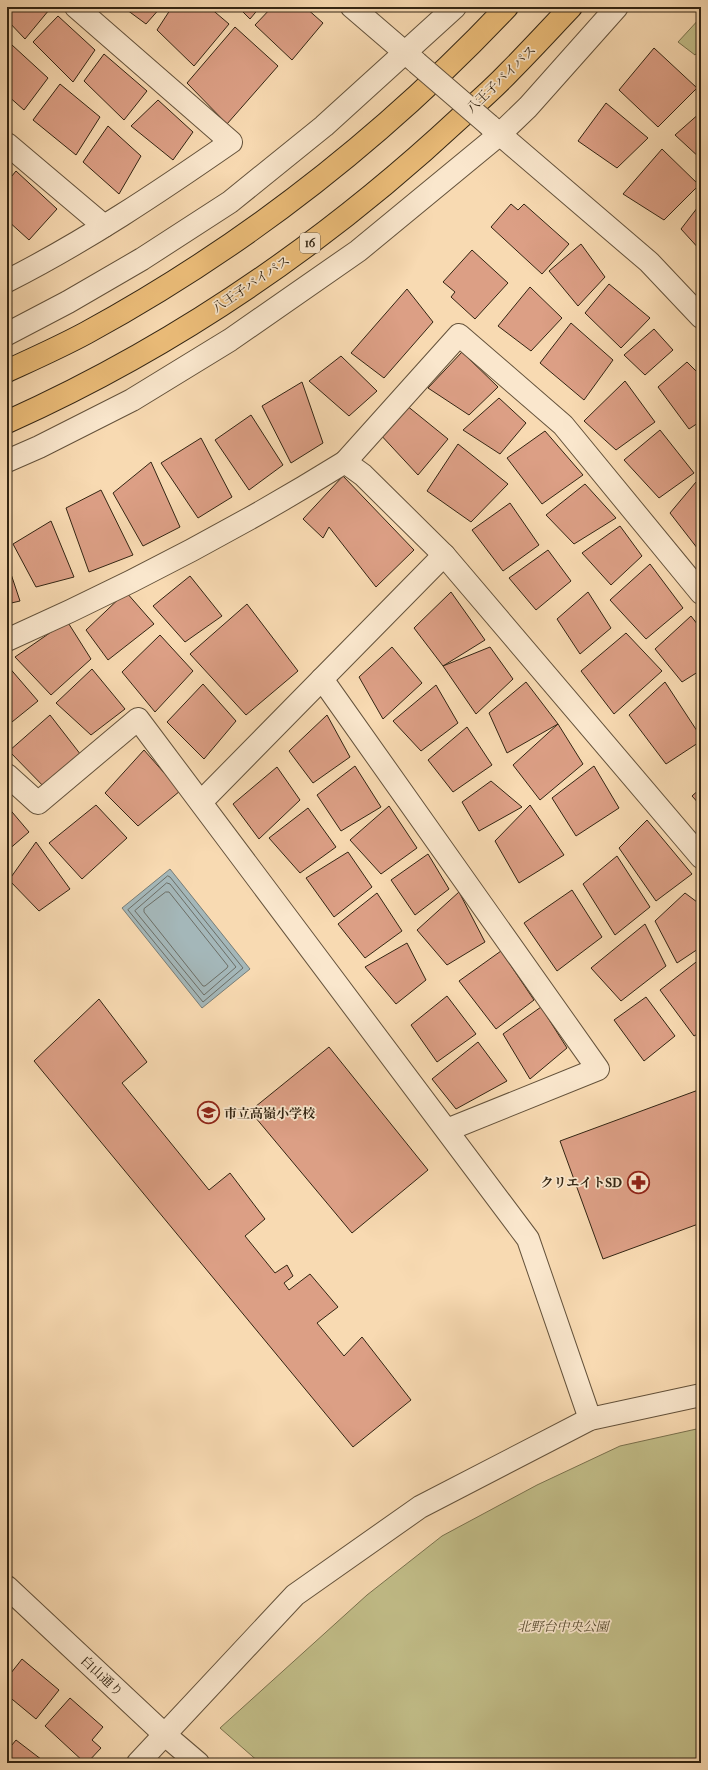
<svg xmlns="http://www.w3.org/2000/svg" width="708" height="1770" viewBox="0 0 708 1770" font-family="'IM FELL French Canon','Noto Serif JP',serif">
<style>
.green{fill:#c2be89;stroke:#7a724e}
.water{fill:#a4b7b9;stroke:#777d77}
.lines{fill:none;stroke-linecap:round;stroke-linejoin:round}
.shore{stroke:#6c6e66;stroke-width:1}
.building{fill:#dc9f85;stroke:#332513}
.minor-casing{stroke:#64523b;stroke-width:24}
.highway-casing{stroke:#332513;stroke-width:24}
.minor{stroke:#fae7cd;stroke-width:22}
.highway{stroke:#ecbd79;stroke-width:22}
.minor-bridge-casing{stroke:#64523b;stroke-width:24;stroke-linecap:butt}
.minor-bridge{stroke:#fae7cd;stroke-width:22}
.labels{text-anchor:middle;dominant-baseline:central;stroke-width:3.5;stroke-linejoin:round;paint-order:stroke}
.shield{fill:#fae7cd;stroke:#6f5f4b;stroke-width:1}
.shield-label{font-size:12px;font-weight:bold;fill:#332513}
.street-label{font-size:13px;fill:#332513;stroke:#fae7cd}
.poi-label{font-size:13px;font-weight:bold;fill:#332513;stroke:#fae7cd;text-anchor:start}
.park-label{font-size:13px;font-style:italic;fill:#574b30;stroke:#fae7cd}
</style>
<rect width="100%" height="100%" fill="#f8dab2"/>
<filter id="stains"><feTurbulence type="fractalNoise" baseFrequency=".005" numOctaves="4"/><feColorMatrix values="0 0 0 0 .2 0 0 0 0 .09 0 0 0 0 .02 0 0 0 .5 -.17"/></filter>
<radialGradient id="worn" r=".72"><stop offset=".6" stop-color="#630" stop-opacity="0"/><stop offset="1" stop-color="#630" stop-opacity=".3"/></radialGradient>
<g class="green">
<polygon points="701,17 701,48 695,55 678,42"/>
<polygon points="701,1428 701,1763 260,1763 220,1728 367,1595 442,1536 537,1485 620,1446"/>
</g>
<polygon class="water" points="170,869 250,969 202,1008 122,908"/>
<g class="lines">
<g class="shore">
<polygon points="168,876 170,877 243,968 203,1002 128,910"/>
<polygon points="167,883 170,884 236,967 204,995 135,911"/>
<polygon points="166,892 169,892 228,966 227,968 205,986 203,986 144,912 144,909"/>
</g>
</g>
<g class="building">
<polygon points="7,7 46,7 49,10 25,39 7,20"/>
<polygon points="123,7 161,7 146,24"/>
<polygon points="172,7 209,7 229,24 194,66 157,30"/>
<polygon points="238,7 260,7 250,19"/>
<polygon points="272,7 305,7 323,23 292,60 255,25"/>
<polygon points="58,16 95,50 73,82 33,42"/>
<polygon points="235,27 278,66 227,124 187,83"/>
<polygon points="12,45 48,78 24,110 7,95 7,51"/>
<polygon points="654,48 697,88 658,127 619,90"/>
<polygon points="104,54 147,91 124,120 84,81"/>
<polygon points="60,84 100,117 76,155 33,120"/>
<polygon points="158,100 193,132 173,160 131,126"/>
<polygon points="606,103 648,138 617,168 578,141"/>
<polygon points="701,112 701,159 675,135"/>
<polygon points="108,126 141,156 119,194 83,162"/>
<polygon points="662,149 699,185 664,220 623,194"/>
<polygon points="16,171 57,209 29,240 7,220 7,182"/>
<polygon points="701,203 701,251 681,229"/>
<polygon points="511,204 518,210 524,204 569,244 542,274 491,227"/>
<polygon points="581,244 605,277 578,306 549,271"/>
<polygon points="472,250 508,283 475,319 451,297 455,292 443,282"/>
<polygon points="609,284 650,318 621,348 585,313"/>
<polygon points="530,287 562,318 531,351 498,326"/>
<polygon points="407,289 433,322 384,378 351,353"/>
<polygon points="571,323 613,360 584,400 540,363"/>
<polygon points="654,329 673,350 645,375 624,355"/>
<polygon points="462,352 498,387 469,415 428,388"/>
<polygon points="341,356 377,391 349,416 309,381"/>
<polygon points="687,362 701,376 701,421 689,429 658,387"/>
<polygon points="625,381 655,422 616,450 584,421"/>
<polygon points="302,382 323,443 291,463 262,406"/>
<polygon points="499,398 526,423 500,454 463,430"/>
<polygon points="406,405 448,439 418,475 378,432"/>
<polygon points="251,415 283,465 249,490 215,440"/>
<polygon points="660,430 694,473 659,498 624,460"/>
<polygon points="545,431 583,475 542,504 507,458"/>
<polygon points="201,438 232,497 198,518 161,463"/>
<polygon points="458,444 508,484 471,522 427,491"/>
<polygon points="151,462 180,527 143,546 113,493"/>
<polygon points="343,476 414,550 376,587 329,527 323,538 303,519"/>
<polygon points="696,482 701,487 701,553 670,513"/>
<polygon points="585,484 616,518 574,544 546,515"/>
<polygon points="101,490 133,555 89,572 66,508"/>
<polygon points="510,503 539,545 503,571 472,530"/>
<polygon points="51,521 74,577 36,587 13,544"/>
<polygon points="620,526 642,556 611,585 582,553"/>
<polygon points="548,550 571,581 536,610 509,578"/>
<polygon points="7,562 20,601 7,604"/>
<polygon points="650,564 683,608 646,639 610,600"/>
<polygon points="190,576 222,616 185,642 153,606"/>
<polygon points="126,592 154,624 108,660 86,630"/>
<polygon points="451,592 485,640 443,666 414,628"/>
<polygon points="588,592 611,628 580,654 557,619"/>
<polygon points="247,604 298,671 246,715 190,654"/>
<polygon points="691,616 701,629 701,670 682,682 655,649"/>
<polygon points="67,621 91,659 51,695 15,657"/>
<polygon points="626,633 662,671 614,714 581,671"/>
<polygon points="160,635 193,671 155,712 122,672"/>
<polygon points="392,647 422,683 383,719 359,677"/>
<polygon points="490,647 513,679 476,714 443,666"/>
<polygon points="7,665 38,701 7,726"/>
<polygon points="92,669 125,709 91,735 56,703"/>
<polygon points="526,682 558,724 507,753 489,713"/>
<polygon points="665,682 701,737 701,741 666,764 629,715"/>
<polygon points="203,684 236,721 204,759 167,722"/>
<polygon points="436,685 458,723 421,751 393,721"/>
<polygon points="50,715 81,755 50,793 9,751"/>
<polygon points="327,715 350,757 313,783 289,751"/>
<polygon points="558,724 583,764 540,800 513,765"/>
<polygon points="467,727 492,765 453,792 428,760"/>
<polygon points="144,750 180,791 138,826 105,793"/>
<polygon points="355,766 381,807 341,831 317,795"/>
<polygon points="594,766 619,808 576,836 552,798"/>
<polygon points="277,767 300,800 259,839 233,804"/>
<polygon points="491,781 522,807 479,831 462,802"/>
<polygon points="701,788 701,806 692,796"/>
<polygon points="96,805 127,838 82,879 49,843"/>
<polygon points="530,805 564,855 519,883 495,841"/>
<polygon points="7,806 29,832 7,851"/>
<polygon points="389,806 417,848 381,874 350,840"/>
<polygon points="308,808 336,847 300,873 269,838"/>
<polygon points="647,820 692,874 656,901 619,848"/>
<polygon points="36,842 70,889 39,911 9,880"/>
<polygon points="348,852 372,887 334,917 306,878"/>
<polygon points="428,854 449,889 415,915 391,880"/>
<polygon points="617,856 650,907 615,935 583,884"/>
<polygon points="572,890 602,937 557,971 524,923"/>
<polygon points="459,892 485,942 447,965 417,930"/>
<polygon points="377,893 402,931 365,958 338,924"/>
<polygon points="685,893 701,905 701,947 677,963 655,921"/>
<polygon points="645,924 666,966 621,1001 591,968"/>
<polygon points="407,943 426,980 396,1004 365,967"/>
<polygon points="501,951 534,1000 496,1029 459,981"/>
<polygon points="700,959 701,1032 694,1036 660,990"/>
<polygon points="447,996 476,1034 437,1062 411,1025"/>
<polygon points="646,997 675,1036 644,1061 614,1020"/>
<polygon points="99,999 147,1062 122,1083 209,1190 230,1173 265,1219 245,1236 275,1273 287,1265 293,1276 284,1283 289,1290 310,1274 338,1307 317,1323 344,1356 362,1337 411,1400 353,1447 34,1061"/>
<polygon points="541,1007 567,1048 530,1079 503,1034"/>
<polygon points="478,1042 507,1081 456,1109 432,1079"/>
<polygon points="329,1047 428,1170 352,1233 250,1111"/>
<polygon points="701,1089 701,1223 603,1259 560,1141"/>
<polygon points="22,1659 59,1690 36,1719 7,1695 7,1678"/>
<polygon points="70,1698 103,1727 92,1740 101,1748 87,1763 85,1763 45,1726"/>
<polygon points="16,1740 46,1763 7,1763 7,1751"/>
</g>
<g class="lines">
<defs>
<g id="minor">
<polyline points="352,7 416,62"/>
<polyline points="489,125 649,262 701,317"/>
<polyline points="7,144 104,226"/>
<path d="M 7,281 C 86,241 159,192 231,142 L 76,7"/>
<polyline points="7,334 68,302 142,259 230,202 324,126 455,7"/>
<polyline points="7,461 39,447 132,400 230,340 358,251 500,134 528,107 617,7"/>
<polyline points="345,462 459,335 563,425 701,593"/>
<path d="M 7,640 C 124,588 237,529 345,462 L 363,475 L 444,555 L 701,857"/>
<polyline points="322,679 598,1069 447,1130"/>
<polyline points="7,775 38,803 138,719 528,1239 590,1419"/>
<polyline points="201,802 444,555"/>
<polyline points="7,1587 164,1734 198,1763"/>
<polyline points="138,1763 295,1595 420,1507 590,1419 701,1395"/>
</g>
<g id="highway">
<path d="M 7,371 C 33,359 60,347 86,333 C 242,248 385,136 507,7"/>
<path d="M 7,422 C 174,347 327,242 461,117 C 478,102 495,87 510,71 C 531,50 551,28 571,7"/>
</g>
</defs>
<use href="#minor" class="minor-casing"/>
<use href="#highway" class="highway-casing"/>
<use href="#minor" class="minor"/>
<use href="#highway" class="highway"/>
<defs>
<polyline id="minor-bridge" points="417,63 489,125"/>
</defs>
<use href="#minor-bridge" class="minor-bridge-casing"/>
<use href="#minor-bridge" class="minor-bridge"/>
</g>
<defs>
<symbol id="school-ring" viewBox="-11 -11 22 22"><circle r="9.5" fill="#fae7cd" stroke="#8f2418" stroke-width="1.5"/><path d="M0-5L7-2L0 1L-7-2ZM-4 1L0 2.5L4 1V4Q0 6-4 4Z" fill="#8f2418"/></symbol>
<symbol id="pharmacy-ring" viewBox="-11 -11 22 22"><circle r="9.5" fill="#fae7cd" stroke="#8f2418" stroke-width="1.5"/><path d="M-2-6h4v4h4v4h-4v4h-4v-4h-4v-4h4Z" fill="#8f2418"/></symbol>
</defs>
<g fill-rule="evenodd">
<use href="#school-ring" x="196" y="1100" width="25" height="25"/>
<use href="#pharmacy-ring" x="626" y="1170" width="25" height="25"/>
</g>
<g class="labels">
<rect class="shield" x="300" y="233" width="20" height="20" rx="3"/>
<g class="shield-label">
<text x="310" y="243">16</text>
</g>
<g class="street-label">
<text transform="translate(501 79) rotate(-44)">八王子バイパス</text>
<text transform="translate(251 284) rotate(-34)">八王子バイパス</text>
<text transform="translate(102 1676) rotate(43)">白山通り</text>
</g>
<g class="poi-label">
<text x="224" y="1113">市立高嶺小学校</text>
<text x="622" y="1182" text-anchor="end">クリエイトSD</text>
</g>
<g class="park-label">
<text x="563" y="1626">北野台中央公園</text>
</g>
</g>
<rect width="708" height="1770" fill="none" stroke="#f8dab2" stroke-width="24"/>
<rect x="8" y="8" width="692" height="1754" fill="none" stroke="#332513" stroke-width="2"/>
<rect x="12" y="12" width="684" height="1746" fill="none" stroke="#332513"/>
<rect width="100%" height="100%" filter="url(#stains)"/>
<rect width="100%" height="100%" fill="url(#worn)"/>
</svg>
